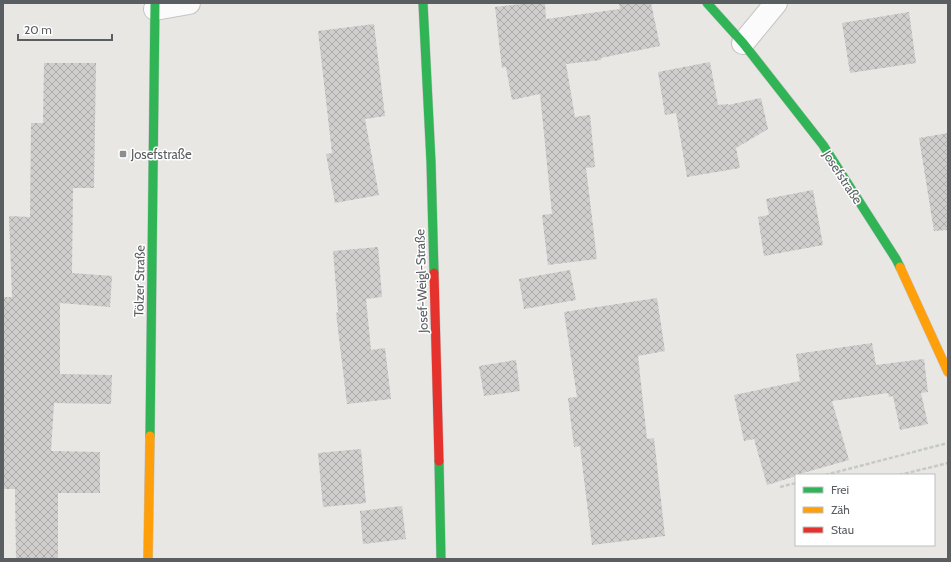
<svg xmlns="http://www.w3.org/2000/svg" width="951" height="562" viewBox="0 0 951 562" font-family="Cabin,sans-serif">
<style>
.building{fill:url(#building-cross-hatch)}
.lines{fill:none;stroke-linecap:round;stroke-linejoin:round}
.street-casing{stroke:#c3c4c4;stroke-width:24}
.fast-casing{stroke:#c3c4c4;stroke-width:10}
.slow-casing{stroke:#c3c4c4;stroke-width:10}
.jam-casing{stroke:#c3c4c4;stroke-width:10}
.path{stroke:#c6cac6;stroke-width:2.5;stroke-dasharray:4 2;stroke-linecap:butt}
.street{stroke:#fcfbfb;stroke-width:22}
.fast{stroke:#30b455;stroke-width:9}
.slow{stroke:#ff9f0a;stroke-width:9}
.jam{stroke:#e5322d;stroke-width:9}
.poi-dot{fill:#8c8e8f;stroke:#fff;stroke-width:1.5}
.labels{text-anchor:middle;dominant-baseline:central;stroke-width:3;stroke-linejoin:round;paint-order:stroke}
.poi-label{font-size:13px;fill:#5a5e61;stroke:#fff;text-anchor:start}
.street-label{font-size:13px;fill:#5a5e61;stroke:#fff}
</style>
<defs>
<pattern id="building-cross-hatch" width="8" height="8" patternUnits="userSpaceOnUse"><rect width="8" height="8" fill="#d0cecd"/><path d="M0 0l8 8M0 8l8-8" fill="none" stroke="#acaaaa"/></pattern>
</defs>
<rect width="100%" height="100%" fill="#e9e7e4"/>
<g class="building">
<polygon points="530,3 545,3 546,19 620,9 619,3 651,3 660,46 601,58 601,60 566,64 575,117 590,115 595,167 586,168 597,259 548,265 542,215 552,214 540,94 512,100 506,67 502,68 495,7"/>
<polygon points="909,12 916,63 850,73 842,23"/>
<polygon points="374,24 385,116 365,119 379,195 335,203 326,154 332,153 318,31"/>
<polygon points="710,62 718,105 728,104 728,105 761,98 768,129 736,148 740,168 687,177 676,113 665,115 658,72"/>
<polygon points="44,63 96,63 94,188 73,188 72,273 112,276 110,307 60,303 60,374 112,375 111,404 54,403 51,451 100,452 100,493 58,493 58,559 16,559 15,489 3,489 3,297 12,297 9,216 30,217 31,123 43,123"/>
<polygon points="948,133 948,230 934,231 919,138"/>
<polygon points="813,190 823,245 764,256 758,217 769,215 766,199"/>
<polygon points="378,247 382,297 366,299 371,350 385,348 391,399 347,404 336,313 338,312 333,251"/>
<polygon points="570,270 576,300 524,309 519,279"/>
<polygon points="657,298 665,351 638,356 647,439 654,438 665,536 592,545 580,446 574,447 568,398 577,397 564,312"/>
<polygon points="872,343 876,365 924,359 928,392 921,393 928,424 900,430 893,396 889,397 888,393 832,401 849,460 796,475 796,476 767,485 754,439 744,441 734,395 800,381 796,354"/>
<polygon points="516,360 520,391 484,396 479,366"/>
<polygon points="361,449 366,503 323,507 318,453"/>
<polygon points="402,506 406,539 363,544 360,511"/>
</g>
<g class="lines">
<defs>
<g id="street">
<polyline points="155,9 189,3"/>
<polyline points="743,43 776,3"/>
</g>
<g id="fast">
<polyline points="423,3 431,162 434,273"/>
<polyline points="707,3 743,43 823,145 896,259 900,267"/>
<polyline points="150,436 155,3"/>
<polyline points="439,461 441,559"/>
</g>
<g id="slow">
<polyline points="900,267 948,372"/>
<polyline points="148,559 150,436"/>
</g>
<polyline id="jam" points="434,273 439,461"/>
</defs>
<use href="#street" class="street-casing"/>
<use href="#fast" class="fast-casing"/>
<use href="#slow" class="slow-casing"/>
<use href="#jam" class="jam-casing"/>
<g class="path">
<polyline points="825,475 948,443"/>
<polyline points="899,475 948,463"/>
<polyline points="780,487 796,483"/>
</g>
<use href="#street" class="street"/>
<use href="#fast" class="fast"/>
<use href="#slow" class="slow"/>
<use href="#jam" class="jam"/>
</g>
<rect class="poi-dot" x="119" y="150" width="8" height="8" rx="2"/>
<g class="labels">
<g class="poi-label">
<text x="131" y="154">Josefstraße</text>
</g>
<g class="street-label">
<text transform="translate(843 177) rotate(57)">Josefstraße</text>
<text transform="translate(139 281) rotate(-89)">Tölzer Straße</text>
<text transform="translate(421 281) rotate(-92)">Josef-Weigl-Straße</text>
</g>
</g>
<rect width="951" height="562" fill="none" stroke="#5a5e61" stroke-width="8"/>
<rect x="795" y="474" width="140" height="72" fill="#ffffff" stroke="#bdbfc0"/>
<rect x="803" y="487" width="20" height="6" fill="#30b455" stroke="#bdbfc0"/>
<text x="831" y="494" font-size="12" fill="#5a5e61">Frei</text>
<rect x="803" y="507" width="20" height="6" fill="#ff9f0a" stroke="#bdbfc0"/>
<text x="831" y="514" font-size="12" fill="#5a5e61">Zäh</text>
<rect x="803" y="527" width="20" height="6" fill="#e5322d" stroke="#bdbfc0"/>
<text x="831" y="534" font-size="12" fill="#5a5e61">Stau</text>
<path d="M18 34v6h94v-6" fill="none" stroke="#5a5e61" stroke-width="2"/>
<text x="24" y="34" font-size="12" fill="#5a5e61" stroke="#ffffff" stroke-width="3" paint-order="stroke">20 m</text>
</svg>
